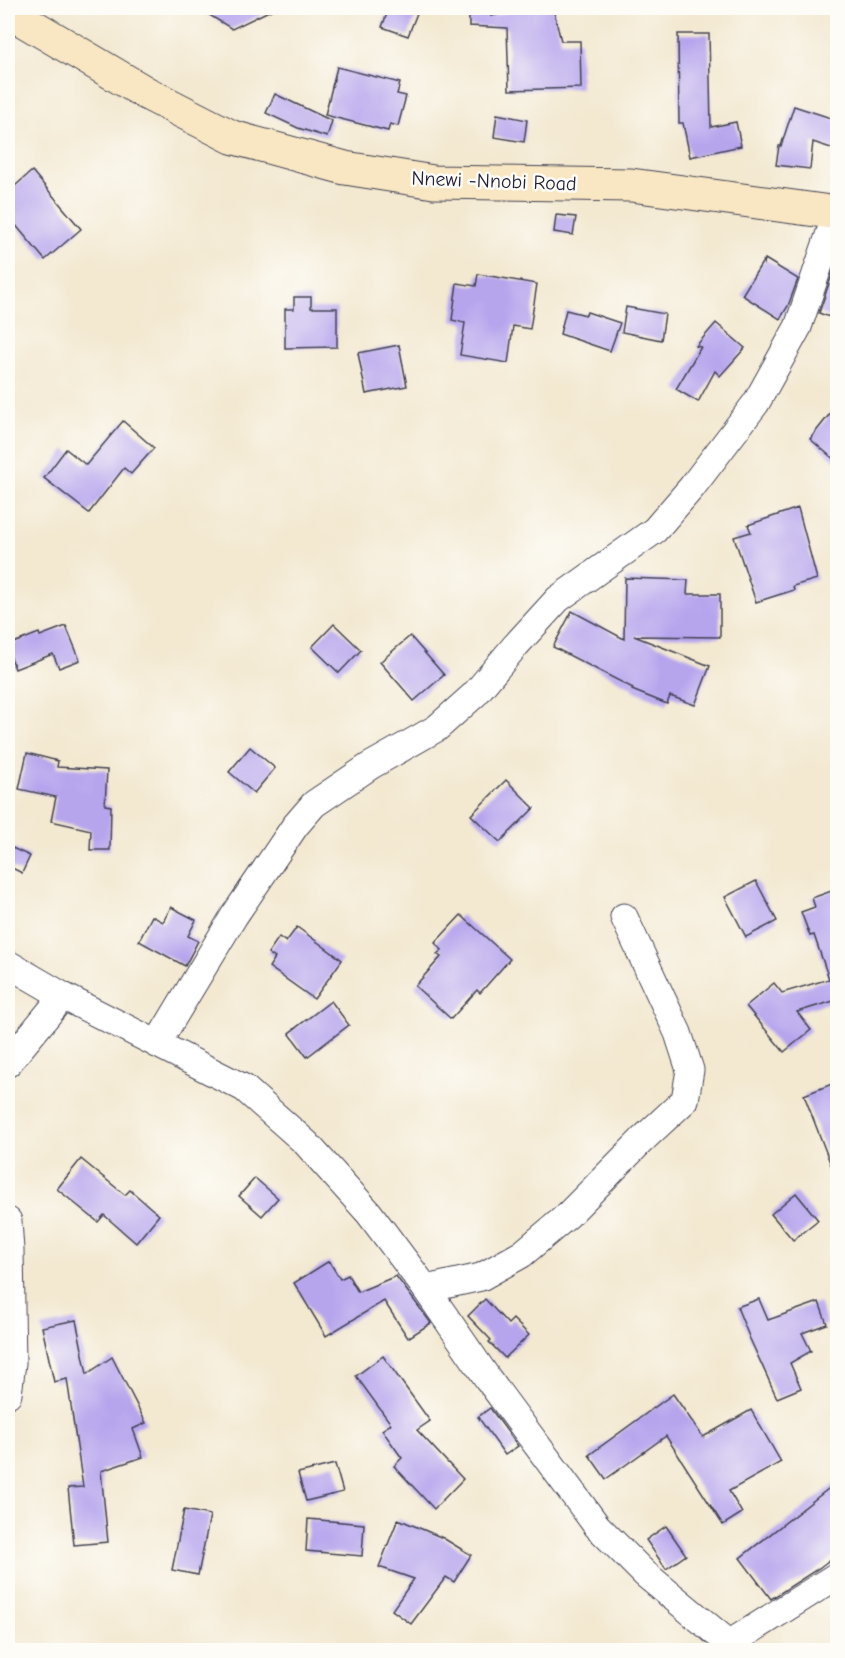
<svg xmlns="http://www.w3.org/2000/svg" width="845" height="1658" viewBox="0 0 845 1658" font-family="'Comic Neue',sans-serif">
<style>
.building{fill:#b6a4ed}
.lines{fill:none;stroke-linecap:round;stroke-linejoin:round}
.minor-casing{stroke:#414051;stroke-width:29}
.secondary-casing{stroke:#414051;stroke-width:35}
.minor{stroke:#fff;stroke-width:27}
.secondary{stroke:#f9e7c3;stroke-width:33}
.labels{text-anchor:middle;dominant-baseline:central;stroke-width:5;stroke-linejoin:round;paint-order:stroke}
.street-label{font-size:20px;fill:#22223b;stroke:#fdfcf7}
</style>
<rect width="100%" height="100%" fill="#fdfcf7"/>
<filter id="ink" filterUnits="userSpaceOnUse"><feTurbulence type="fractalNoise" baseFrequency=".0167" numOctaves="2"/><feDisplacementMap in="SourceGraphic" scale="12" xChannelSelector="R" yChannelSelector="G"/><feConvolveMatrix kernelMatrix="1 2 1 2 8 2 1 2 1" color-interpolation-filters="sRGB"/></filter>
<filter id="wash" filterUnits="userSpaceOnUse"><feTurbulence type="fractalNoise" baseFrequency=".008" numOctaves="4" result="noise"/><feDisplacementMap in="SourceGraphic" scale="24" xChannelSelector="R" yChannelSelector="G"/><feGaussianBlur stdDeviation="1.35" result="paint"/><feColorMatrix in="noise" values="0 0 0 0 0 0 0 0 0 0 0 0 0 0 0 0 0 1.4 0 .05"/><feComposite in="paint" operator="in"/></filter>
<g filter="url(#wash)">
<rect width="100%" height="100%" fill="#f3e8d0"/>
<g id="blocks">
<g class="building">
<polygon points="198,8 275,8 232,29"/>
<polygon points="389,8 419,8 408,36 382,27"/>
<polygon points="469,8 492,8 491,16 527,8 553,8 561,41 580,41 581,88 509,90 507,28 469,26"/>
<polygon points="678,34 709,34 711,127 736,122 741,146 690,157 683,123 679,123"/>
<polygon points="337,67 400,83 397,94 406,96 398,126 390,124 388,131 325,115"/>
<polygon points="275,94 332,121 327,137 298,128 266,113"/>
<polygon points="794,106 837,120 837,150 813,142 810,169 776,165 779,146 781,146"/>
<polygon points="497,114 527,120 524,142 494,137"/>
<polygon points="32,171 81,229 45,260 8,216 8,192"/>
<polygon points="556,215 576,217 573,235 554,232"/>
<polygon points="765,259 798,279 788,306 780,319 742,295 763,261 764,264"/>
<polygon points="836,263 837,263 837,320 819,313"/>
<polygon points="478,274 537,284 530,329 513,326 508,363 460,355 465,323 452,320 457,283 476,286"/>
<polygon points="294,297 311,297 311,308 337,308 337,347 285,348 285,309 294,309"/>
<polygon points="626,307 665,314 661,340 622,332"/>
<polygon points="566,310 586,315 587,312 620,323 610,351 560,334"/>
<polygon points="716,323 745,348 720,376 715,371 698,402 676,389 701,347 696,346"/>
<polygon points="399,345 407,386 366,394 358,353"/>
<polygon points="837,405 837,462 810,439"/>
<polygon points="123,421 154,448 131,474 124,468 89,513 44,478 66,449 86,465"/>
<polygon points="798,508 817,579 793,586 794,590 756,602 734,537 751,532 748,525"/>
<polygon points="625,578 688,580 687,594 720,594 720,637 634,636 710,666 695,705 670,696 667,704 632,690 633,688 553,647 572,611 624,639"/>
<polygon points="334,624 361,650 339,673 312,647"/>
<polygon points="66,626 80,660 59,668 53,654 15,669 8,650 8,645 39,633 40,636"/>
<polygon points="410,636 444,675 414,701 380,662"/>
<polygon points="250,747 275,768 254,793 229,772"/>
<polygon points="27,753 58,761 57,767 107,770 105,805 111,806 110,850 90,850 91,830 51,821 56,797 19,789"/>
<polygon points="506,780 534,808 500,842 471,815"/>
<polygon points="8,846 30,856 22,873 8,866"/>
<polygon points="756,881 777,921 746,937 725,897"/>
<polygon points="837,889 837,1000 797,1012 811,1030 784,1052 746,1006 774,983 782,993 829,979 814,935 810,936 801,912 815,907 812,898"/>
<polygon points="171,907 196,920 188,936 198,941 185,966 139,941 152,916 163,922"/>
<polygon points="461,915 510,959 480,993 477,990 451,1019 415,986 441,957 437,954 442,950 435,943"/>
<polygon points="297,927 342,960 314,999 269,967 275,958 268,953 279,937 286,942"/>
<polygon points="331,1001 349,1025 307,1057 289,1033"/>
<polygon points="837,1082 837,1177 836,1178 804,1095"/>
<polygon points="81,1159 125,1195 130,1190 159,1215 136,1243 104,1215 98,1222 57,1189"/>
<polygon points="255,1178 278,1198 262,1216 239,1196"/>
<polygon points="796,1193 818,1220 793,1240 771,1214"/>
<polygon points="329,1261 340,1279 348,1275 358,1292 396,1276 431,1323 408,1338 384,1301 326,1336 294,1283"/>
<polygon points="485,1299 508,1324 513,1319 529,1335 505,1358 489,1342 491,1340 468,1316"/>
<polygon points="759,1299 768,1320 819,1302 827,1324 802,1333 811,1351 790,1363 801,1388 777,1398 750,1339 737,1307"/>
<polygon points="76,1320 87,1374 112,1357 146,1423 133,1429 143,1457 101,1471 108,1542 74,1545 68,1488 83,1487 67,1379 54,1382 42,1327"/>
<polygon points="383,1356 430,1421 417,1430 463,1479 434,1509 394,1466 402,1458 382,1430 391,1424 356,1376"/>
<polygon points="673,1394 703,1437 751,1410 781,1462 729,1491 742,1513 723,1525 666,1436 606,1479 589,1455"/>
<polygon points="490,1408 518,1446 505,1455 478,1417"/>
<polygon points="335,1464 343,1492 306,1501 298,1473"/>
<polygon points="837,1482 837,1554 819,1568 771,1599 740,1558"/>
<polygon points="184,1510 210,1515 198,1575 172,1570"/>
<polygon points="308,1519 364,1524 362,1556 306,1551"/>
<polygon points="398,1519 443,1538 471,1555 454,1582 446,1577 411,1624 392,1610 414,1579 379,1567"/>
<polygon points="666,1526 686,1555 666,1569 646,1540"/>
</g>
</g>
</g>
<g filter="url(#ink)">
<use href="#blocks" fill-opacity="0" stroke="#414051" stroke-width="1.5"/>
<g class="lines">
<defs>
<g id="minor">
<polyline points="8,964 63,996 244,1088 306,1143 369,1213 426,1289 488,1379 597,1526 645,1574 737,1650"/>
<polyline points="157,1044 234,916 295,826 314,804 370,766 437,728 475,694 516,645 558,599 655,530 692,487 756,403 798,327 837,212"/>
<polyline points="8,1063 63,996"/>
<polyline points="8,1221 10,1250 12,1363 8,1394"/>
<polyline points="426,1289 481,1277 522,1254 567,1216 643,1139 685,1100 690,1070 678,1033 624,917"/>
<polyline points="729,1644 838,1575"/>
</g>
<polyline id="secondary" points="8,9 16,16 146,93 232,137 345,168 434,182 631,185 838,213"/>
</defs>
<use href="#minor" class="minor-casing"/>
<use href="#secondary" class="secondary-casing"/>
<use href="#minor" class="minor"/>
<use href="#secondary" class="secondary"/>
</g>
</g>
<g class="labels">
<g class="street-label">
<text transform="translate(494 181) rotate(2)">Nnewi -Nnobi Road</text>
</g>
</g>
<rect width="845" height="1658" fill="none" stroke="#fdfcf7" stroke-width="30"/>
</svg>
